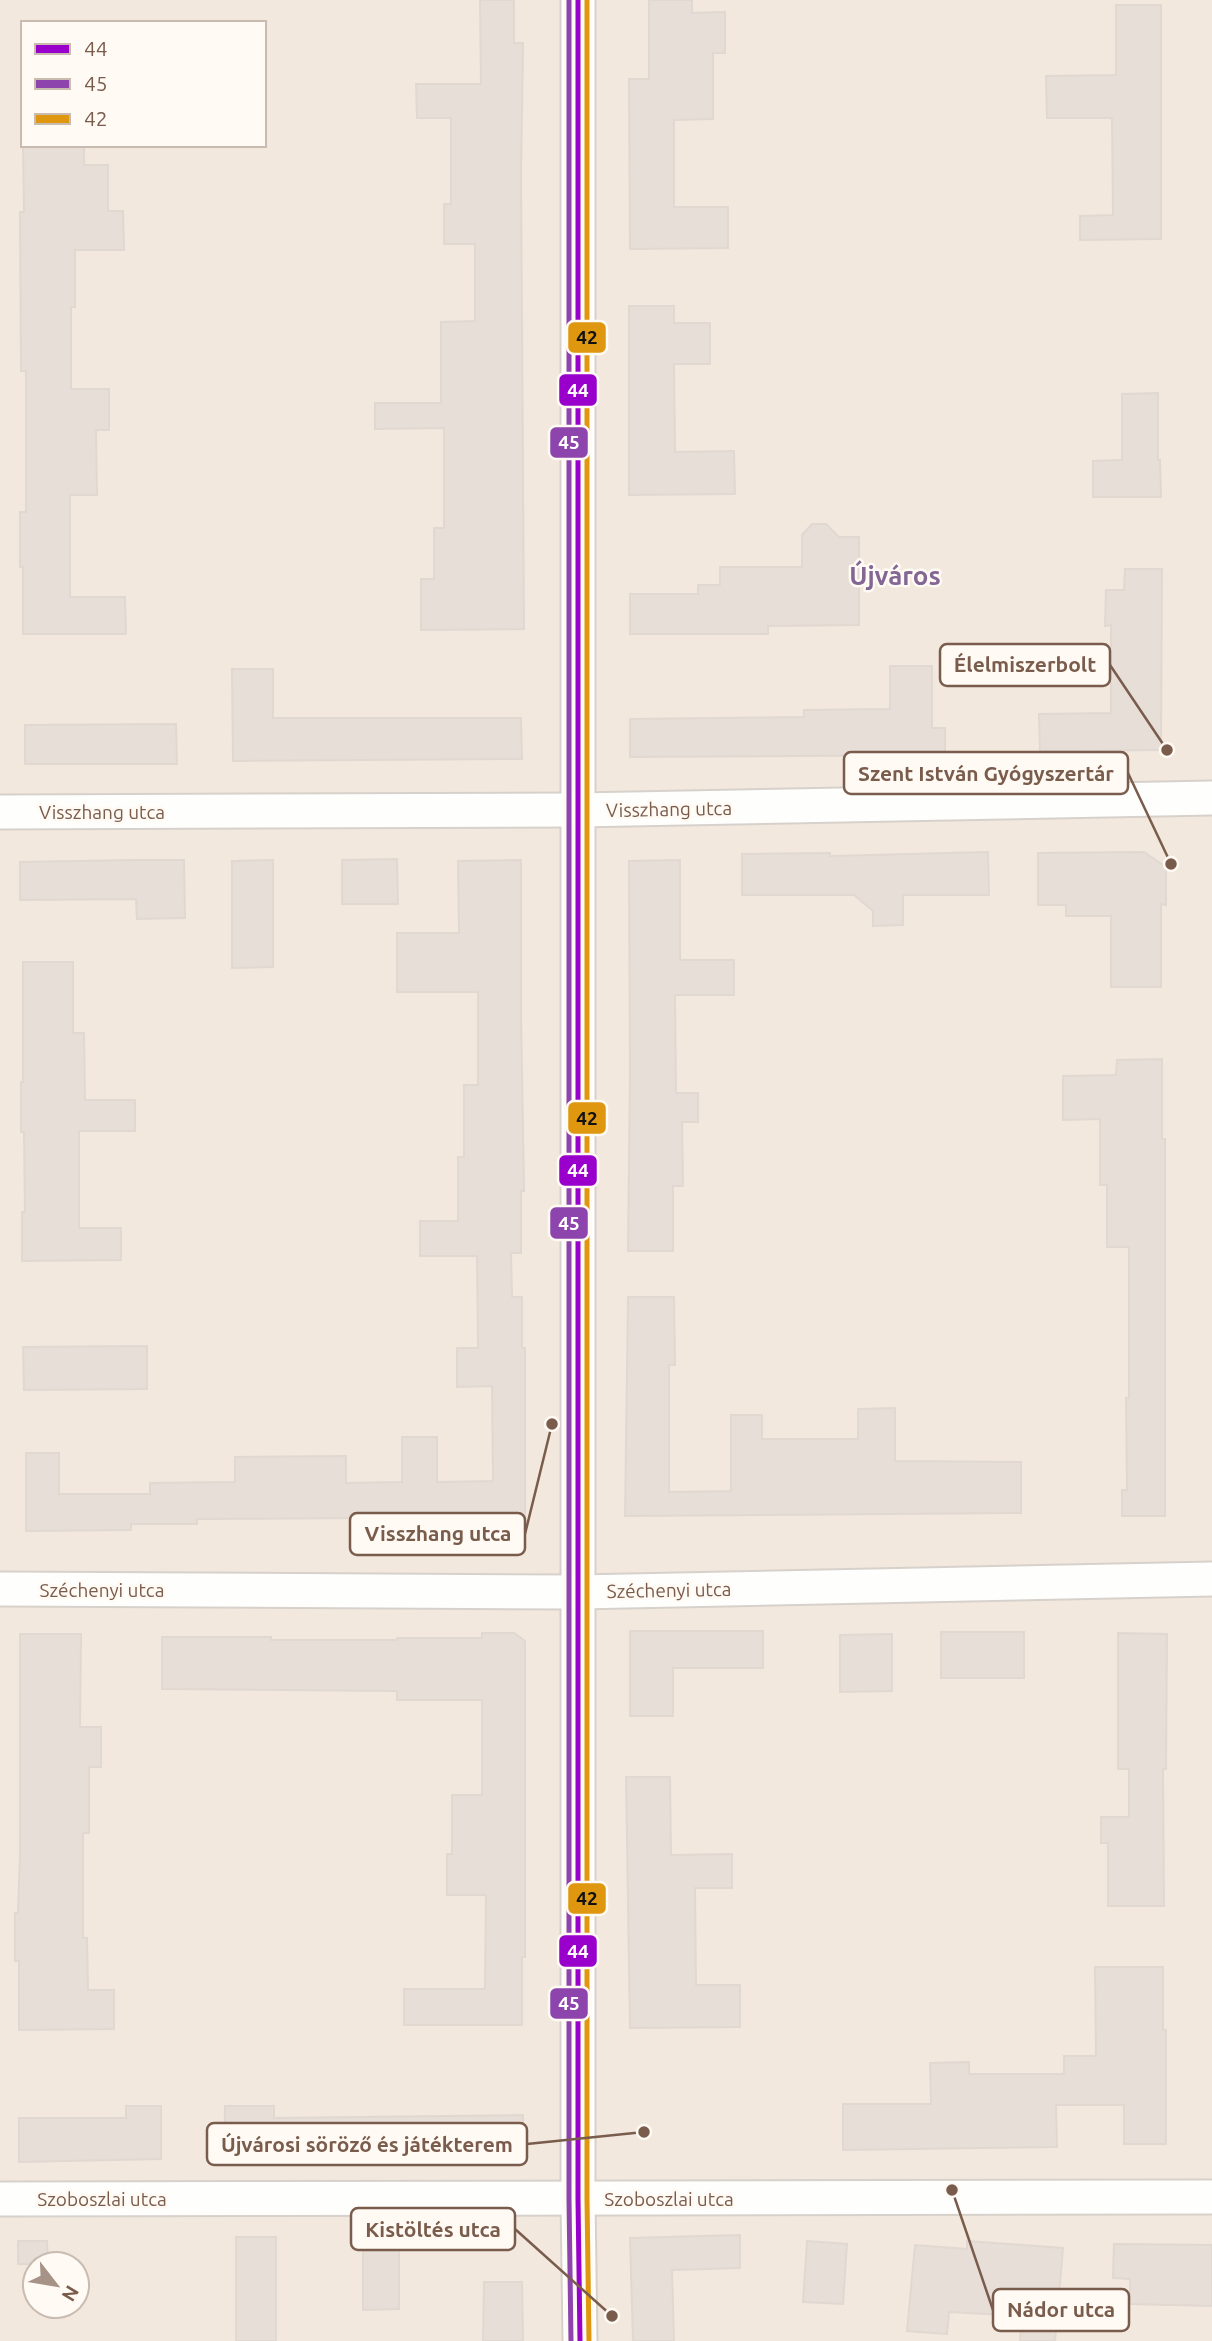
<svg xmlns="http://www.w3.org/2000/svg" width="1212" height="2341" viewBox="0 0 1212 2341" font-family="Ubuntu,sans-serif">
<style>
.residential{fill:#f2e8de;fill-rule:evenodd}
.building{fill:#e6ded7;stroke:#e2d8d2;stroke-width:2}
.lines{fill:none;stroke-linecap:round;stroke-linejoin:round}
.minor-casing{stroke:#d7d1cb;stroke-width:37}
.minor{stroke:#fefefd;stroke-width:33}
.bus-1-casing{stroke:#fffaf3;stroke-width:10}
.bus-2-casing{stroke:#fffaf3;stroke-width:10}
.bus-3-casing{stroke:#fffaf3;stroke-width:10}
.bus-1{stroke:#90c;stroke-width:5}
.bus-2{stroke:#8e44ad;stroke-width:5}
.bus-3{stroke:#de970f;stroke-width:5}
.labels{text-anchor:middle;dominant-baseline:central;stroke-width:5;stroke-linejoin:round;paint-order:stroke}
.street-label{font-size:19px;fill:#7a5c4d;stroke:#fffaf3}
.district-label{font-size:26px;font-weight:bold;fill:#846695;stroke:#fffaf3}
.leader{fill:none;stroke:#7a5c4d;stroke-width:2.5}
.callout-dot{fill:#7a5c4d;stroke:#fffaf3;stroke-width:2.5}
.callout{fill:#fffaf3;stroke:#7a5c4d;stroke-width:2.5}
.callout-label{font-size:21px;text-anchor:middle;font-weight:bold;fill:#7a5c4d}
.line-badge{stroke:#fffaf3;stroke-width:2.5}
.badge-label{font-size:19px;text-anchor:middle;font-weight:bold;fill:#fff}
.pale-badge-label{font-size:19px;text-anchor:middle;font-weight:bold;fill:#111}
</style>
<rect width="100%" height="100%" fill="#f9f5f0"/>
<path class="residential" d="M 0,0 L 1212,0 L 1212,2341 L 0,2341 ZM 23,23 L 264,23 L 264,145 L 23,145 ZM 35,2264 L 77,2264 L 77,2306 L 35,2306 Z"/>
<g class="building">
<polygon points="480,0 514,0 514,43 523,43 521,176 524,629 421,630 421,579 434,579 434,528 444,528 444,428 375,429 375,403 441,403 441,322 475,321 475,244 444,244 444,204 451,204 451,118 417,118 416,84 481,84"/>
<polygon points="649,0 692,0 692,13 725,12 725,53 713,53 713,119 674,120 674,207 728,207 728,248 630,249 629,79 649,79"/>
<polygon points="1116,5 1161,5 1161,239 1080,240 1080,216 1113,215 1112,118 1047,118 1046,76 1116,75"/>
<polygon points="23,145 84,145 84,165 108,165 108,211 123,211 124,250 75,250 75,307 71,307 71,389 109,389 109,430 96,430 97,495 70,495 70,597 125,597 126,634 23,634 23,567 20,567 20,512 26,512 26,371 21,371 20,212 24,212"/>
<polygon points="629,306 674,306 674,323 710,323 710,364 674,364 675,452 734,451 735,494 629,495"/>
<polygon points="1158,393 1158,460 1160,460 1161,497 1093,497 1093,461 1122,460 1122,394"/>
<polygon points="812,524 826,524 839,537 859,537 859,625 768,626 768,634 630,634 630,594 698,594 698,585 720,585 720,567 802,567 802,535"/>
<polygon points="1125,569 1162,569 1161,750 1040,751 1039,714 1111,713 1111,625 1105,626 1106,590 1124,590"/>
<polygon points="890,666 932,666 932,728 945,728 945,755 630,757 630,719 804,717 804,710 890,709"/>
<polygon points="232,669 273,669 273,718 521,718 522,759 233,761"/>
<polygon points="176,724 177,764 25,764 25,725"/>
<polygon points="988,852 989,895 903,895 903,925 873,926 873,911 854,895 742,895 742,854 830,853 830,856"/>
<polygon points="1144,852 1166,867 1166,905 1161,904 1161,987 1111,987 1111,916 1066,916 1066,905 1038,905 1038,853"/>
<polygon points="397,859 398,904 342,904 342,860"/>
<polygon points="136,860 184,860 185,918 137,919 136,899 20,900 20,862"/>
<polygon points="273,860 273,967 232,968 232,861"/>
<polygon points="521,860 521,1014 524,1191 521,1191 521,1253 511,1253 512,1297 522,1297 522,1348 525,1348 525,1517 197,1519 197,1524 131,1524 131,1530 26,1531 26,1453 59,1453 59,1494 150,1494 150,1483 235,1482 235,1457 346,1456 346,1483 402,1482 402,1437 437,1437 437,1482 493,1481 492,1386 457,1387 457,1348 478,1348 477,1256 420,1256 420,1221 458,1221 458,1157 464,1157 464,1085 478,1085 478,992 397,992 397,933 459,933 458,861"/>
<polygon points="680,860 680,960 734,960 734,995 675,995 676,1093 698,1093 698,1122 682,1122 683,1186 673,1186 673,1251 628,1251 630,1073 629,861"/>
<polygon points="23,962 73,962 73,1033 84,1033 85,1100 135,1100 135,1131 79,1131 79,1228 121,1228 121,1260 22,1261 22,1212 25,1212 24,1132 21,1132 21,1082 23,1082"/>
<polygon points="1162,1059 1162,1139 1165,1139 1165,1516 1122,1516 1122,1490 1127,1490 1126,1398 1129,1398 1129,1247 1107,1247 1107,1185 1100,1185 1100,1119 1063,1120 1063,1076 1116,1075 1117,1060"/>
<polygon points="628,1297 674,1297 675,1365 669,1365 669,1492 731,1491 731,1415 762,1415 762,1439 858,1439 858,1409 895,1408 895,1461 1021,1462 1021,1513 625,1516"/>
<polygon points="147,1346 147,1389 24,1390 23,1347"/>
<polygon points="630,1631 763,1631 763,1668 673,1668 673,1716 630,1716"/>
<rect x="941" y="1632" width="83" height="46"/>
<polygon points="482,1633 514,1633 525,1641 525,1957 522,1957 522,2025 404,2025 404,1989 485,1989 486,1895 447,1895 447,1854 452,1854 452,1795 482,1795 482,1700 397,1700 397,1691 162,1689 162,1637 271,1637 271,1640 397,1640 397,1638 482,1638"/>
<polygon points="1118,1633 1167,1634 1166,1769 1163,1769 1164,1906 1108,1906 1108,1843 1101,1843 1101,1817 1129,1817 1129,1769 1118,1769"/>
<polygon points="20,1634 81,1634 80,1727 101,1727 101,1767 89,1767 89,1833 83,1833 83,1938 87,1938 88,1990 114,1990 114,2029 19,2030 19,1961 15,1961 15,1913 18,1913 20,1854"/>
<polygon points="892,1634 892,1691 840,1692 840,1635"/>
<polygon points="626,1777 670,1777 671,1855 732,1854 732,1888 695,1888 696,1985 740,1985 740,2027 630,2028"/>
<polygon points="1095,1967 1163,1967 1163,2030 1166,2030 1166,2144 1124,2144 1124,2105 1056,2105 1057,2147 843,2150 843,2104 931,2104 930,2063 969,2062 969,2074 1064,2074 1064,2056 1096,2056"/>
<polygon points="126,2106 161,2106 161,2159 19,2162 19,2118 126,2118"/>
<polygon points="225,2106 274,2106 274,2118 523,2115 523,2157 274,2156 274,2163 224,2163"/>
<polygon points="363,2233 399,2233 399,2309 363,2310"/>
<polygon points="740,2235 740,2268 672,2270 674,2341 633,2341 630,2238"/>
<rect x="236" y="2237" width="40" height="104"/>
<polygon points="18,2241 47,2241 48,2264 18,2264"/>
<polygon points="807,2241 847,2244 843,2304 803,2302"/>
<polygon points="967,2241 1063,2248 1055,2341 1020,2341 1022,2316 949,2312 947,2334 907,2331 915,2245 967,2249"/>
<polygon points="1114,2244 1212,2245 1212,2306 1130,2304 1130,2279 1113,2278"/>
<polygon points="484,2282 522,2282 523,2341 483,2341"/>
</g>
<g class="lines">
<defs>
<g id="minor">
<polyline points="578,0 578,2199 580,2341"/>
<polyline points="0,812 578,810 1212,798"/>
<polyline points="0,1589 578,1592 1212,1579"/>
<polyline points="0,2199 1212,2197"/>
</g>
</defs>
<use href="#minor" class="minor-casing"/>
<use href="#minor" class="minor"/>
<defs>
<polyline id="bus-1" points="578,0 578,2199 580,2341"/>
<polyline id="bus-2" points="569,0 569,2199 571,2341"/>
<polyline id="bus-3" points="587,0 587,2199 589,2341"/>
</defs>
<use href="#bus-1" class="bus-1-casing"/>
<use href="#bus-2" class="bus-2-casing"/>
<use href="#bus-3" class="bus-3-casing"/>
<use href="#bus-1" class="bus-1"/>
<use href="#bus-2" class="bus-2"/>
<use href="#bus-3" class="bus-3"/>
</g>
<g class="labels">
<g class="street-label">
<text transform="translate(669 809) rotate(-1)">Visszhang utca</text>
<text x="102" y="812">Visszhang utca</text>
<text x="102" y="1590">Széchenyi utca</text>
<text transform="translate(669 1590) rotate(-1)">Széchenyi utca</text>
<text x="102" y="2199">Szoboszlai utca</text>
<text x="669" y="2199">Szoboszlai utca</text>
</g>
<g class="district-label">
<text x="895" y="575">Újváros</text>
</g>
</g>
<path class="leader" d="M1167 750L1110 665M1171 864L1128 773M552 1424L525 1534M644 2132L527 2144M612 2316L515 2229M952 2190L993 2310"/>
<g class="callout-dot">
<circle cx="1167" cy="750" r="7"/>
<circle cx="1171" cy="864" r="7"/>
<circle cx="552" cy="1424" r="7"/>
<circle cx="644" cy="2132" r="7"/>
<circle cx="612" cy="2316" r="7"/>
<circle cx="952" cy="2190" r="7"/>
</g>
<g class="callout">
<rect x="940" y="644" width="170" height="42" rx="7"/>
<rect x="844" y="752" width="284" height="42" rx="7"/>
<rect x="350" y="1513" width="175" height="42" rx="7"/>
<rect x="207" y="2123" width="320" height="42" rx="7"/>
<rect x="351" y="2208" width="164" height="42" rx="7"/>
<rect x="993" y="2289" width="136" height="42" rx="7"/>
</g>
<g class="callout-label">
<text x="1025" y="672">Élelmiszerbolt</text>
<text x="986" y="781">Szent István Gyógyszertár</text>
<text x="438" y="1541">Visszhang utca</text>
<text x="367" y="2152">Újvárosi söröző és játékterem</text>
<text x="433" y="2237">Kistöltés utca</text>
<text x="1061" y="2317">Nádor utca</text>
</g>
<g class="line-badge">
<rect x="567" y="321" width="40" height="33" rx="7" fill="#de970f"/>
<rect x="558" y="373" width="40" height="34" rx="7" fill="#90c"/>
<rect x="549" y="426" width="40" height="33" rx="7" fill="#8e44ad"/>
<rect x="567" y="1101" width="40" height="34" rx="7" fill="#de970f"/>
<rect x="558" y="1154" width="40" height="33" rx="7" fill="#90c"/>
<rect x="549" y="1206" width="40" height="34" rx="7" fill="#8e44ad"/>
<rect x="567" y="1882" width="40" height="33" rx="7" fill="#de970f"/>
<rect x="558" y="1934" width="40" height="34" rx="7" fill="#90c"/>
<rect x="549" y="1987" width="40" height="33" rx="7" fill="#8e44ad"/>
</g>
<g class="badge-label">
<text x="578" y="397">44</text>
<text x="569" y="449">45</text>
<text x="578" y="1177">44</text>
<text x="569" y="1230">45</text>
<text x="578" y="1958">44</text>
<text x="569" y="2010">45</text>
</g>
<g class="pale-badge-label">
<text x="587" y="344">42</text>
<text x="587" y="1125">42</text>
<text x="587" y="1905">42</text>
</g>
<rect x="21" y="21" width="245" height="126" fill="#fffaf3" stroke="#cabbb1" stroke-width="2"/>
<rect x="35" y="44" width="35" height="10" fill="#9900cc" stroke="#cabbb1" stroke-width="2"/>
<text x="84" y="56" font-size="21" fill="#7a5c4d">44</text>
<rect x="35" y="79" width="35" height="10" fill="#8e44ad" stroke="#cabbb1" stroke-width="2"/>
<text x="84" y="91" font-size="21" fill="#7a5c4d">45</text>
<rect x="35" y="114" width="35" height="10" fill="#de970f" stroke="#cabbb1" stroke-width="2"/>
<text x="84" y="126" font-size="21" fill="#7a5c4d">42</text>
<g transform="translate(56 2285) rotate(121)"><circle r="33" fill="#fffaf3" stroke="#cabbb1" stroke-width="2"/>
<path d="M0-5L12 26L0 18L-12 26Z" fill="#a69286"/>
<text y="-10" font-size="19" font-weight="bold" text-anchor="middle" fill="#7a5c4d">N</text>
</g>
</svg>
